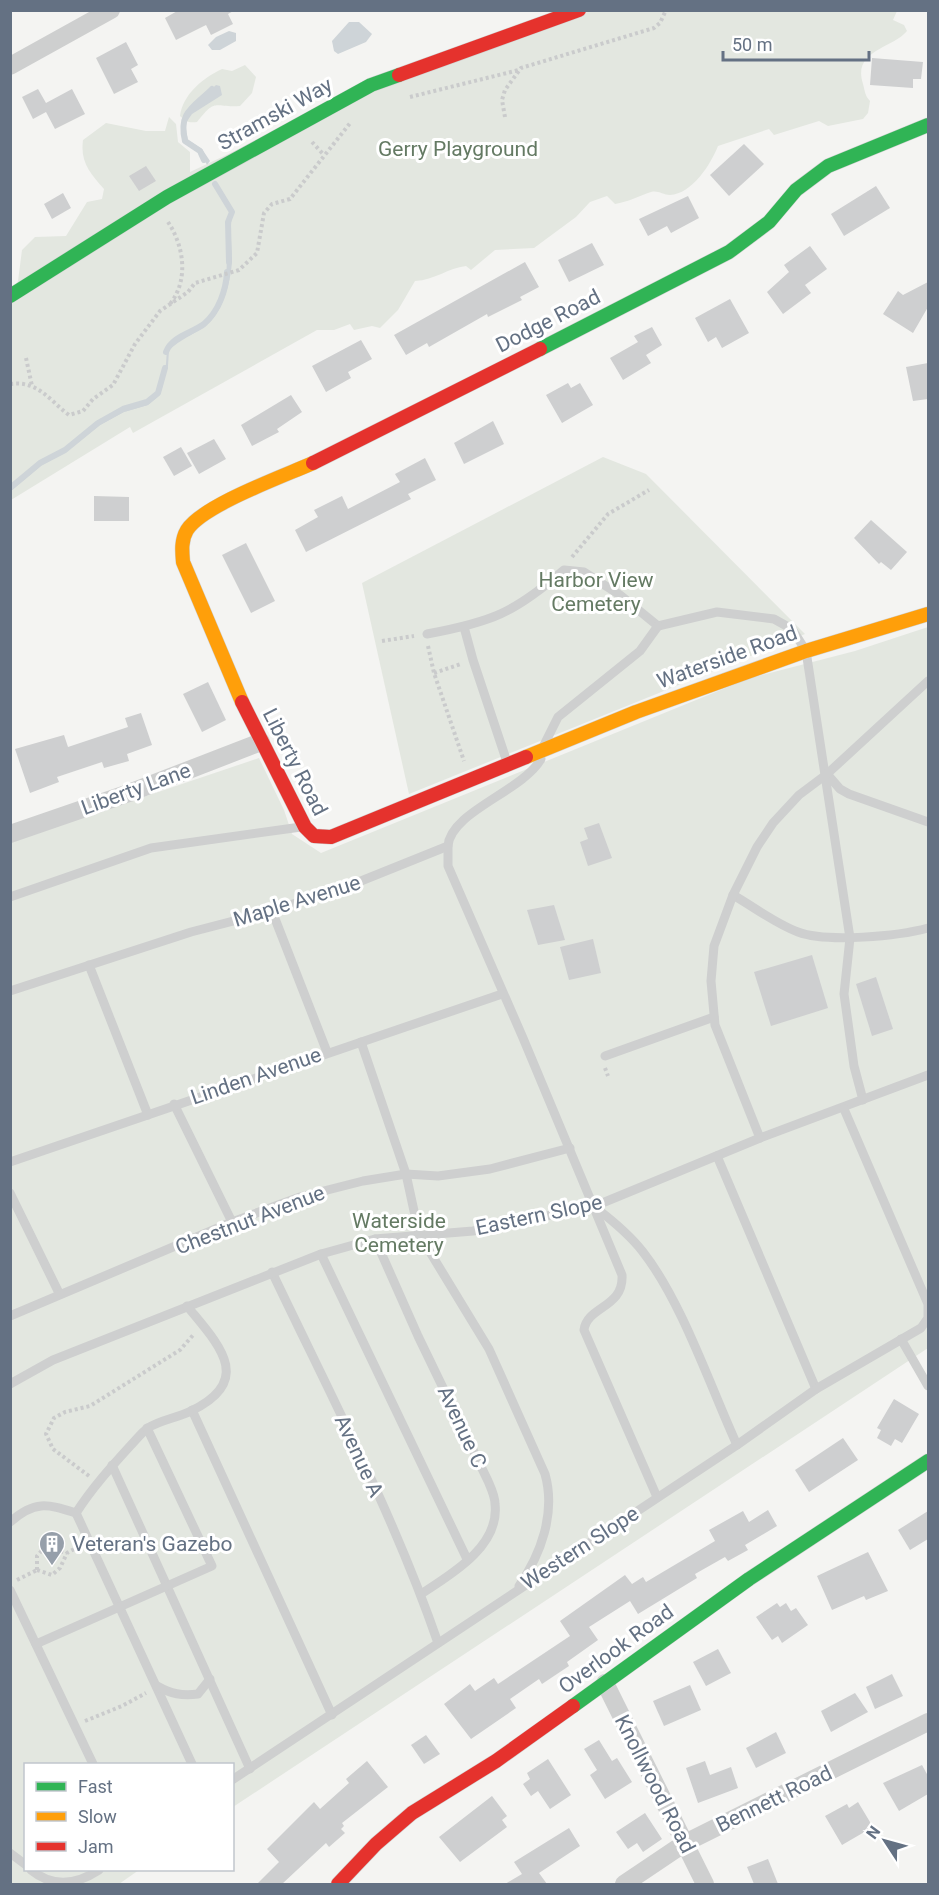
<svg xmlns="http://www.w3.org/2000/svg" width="939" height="1895" viewBox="0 0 939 1895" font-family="Roboto,sans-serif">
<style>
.green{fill:#e3e7e0}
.water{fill:#ced4d8}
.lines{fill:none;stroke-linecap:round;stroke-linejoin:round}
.stream{stroke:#ced4d8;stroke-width:6}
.building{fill:#cecfd0}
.fast-casing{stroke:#d0d1d1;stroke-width:15}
.slow-casing{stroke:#d0d1d1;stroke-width:15}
.jam-casing{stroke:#d0d1d1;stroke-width:15}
.path{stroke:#cacbcc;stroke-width:4;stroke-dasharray:3 3;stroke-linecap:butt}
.lane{stroke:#cecfcf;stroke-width:9}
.street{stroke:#cecfcf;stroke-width:18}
.fast{stroke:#30b455;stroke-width:14}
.slow{stroke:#ff9f0a;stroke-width:14}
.jam{stroke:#e5322d;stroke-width:14}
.labels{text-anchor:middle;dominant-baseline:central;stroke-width:6;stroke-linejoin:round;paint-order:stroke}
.street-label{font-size:21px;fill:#647183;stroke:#fff}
.park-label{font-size:21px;fill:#647a63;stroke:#fff}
.poi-label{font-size:21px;fill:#647183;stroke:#fff;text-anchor:start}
</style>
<rect width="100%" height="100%" fill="#f4f4f2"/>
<g class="green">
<path d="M 566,11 L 897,11 L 893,20 L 904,25 L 907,31 C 892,49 852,50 863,84 C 865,91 865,96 870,101 L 868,113 L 863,119 L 828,126 L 819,121 L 774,135 L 769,129 L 718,146 C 711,164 692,194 670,195 C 663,195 658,190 651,192 C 639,196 628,202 615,204 L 607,196 L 590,202 L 576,217 L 534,248 L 495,250 L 471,270 L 466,266 C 448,268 435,280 415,281 L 398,310 L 380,328 L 372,326 L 354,330 L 350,324 L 334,330 L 317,330 L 133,433 L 130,427 L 11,500 L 10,297 L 18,281 L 22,250 L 35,237 L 66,236 L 87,202 L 102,199 L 104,189 C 90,173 80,162 83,140 L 106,123 L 146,131 L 165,131 L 169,117 L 176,124 L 178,142 L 190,152 L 190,172 L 345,99 Z"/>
<path d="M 245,65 L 256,77 L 252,93 L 240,106 C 213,108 217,97 197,122 C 189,123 186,122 180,116 C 183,94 203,78 222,69 L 232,71 Z"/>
<polygon points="603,457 646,474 805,634 409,794 362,583"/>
<polygon points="928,627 928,1348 233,1807 232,1764 26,1764 26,1870 139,1870 119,1884 11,1884 10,842 259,758 284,810 292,834 321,853 750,678 855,651"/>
</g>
<g class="water">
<polygon points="349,22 359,22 372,34 366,42 338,54 334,51 332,41"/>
<polygon points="229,31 236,33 236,41 220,50 212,50 208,45 216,37"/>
<path d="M 216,85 L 220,86 L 222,95 L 192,114 L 185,124 L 188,140 L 202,149 L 210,161 L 207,165 L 200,151 L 185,141 C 178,111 197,104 216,85 Z"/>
<path d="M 217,183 L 234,211 C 228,227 232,244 232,261 C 231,282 222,315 204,327 C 192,335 180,340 169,350 L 168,366 L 160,395 L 148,405 L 124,412 L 100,425 L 66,452 L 42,465 L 11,491 C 17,473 53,459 68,448 C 82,438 94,424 108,416 C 123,408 146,407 157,394 C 166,383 166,362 167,349 C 175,341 183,334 193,329 C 197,326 202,326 205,322 C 240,287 219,251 231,212 L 215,184 Z"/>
</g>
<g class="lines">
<g class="stream">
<path d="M 204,160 L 200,151 L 185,141 C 178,112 194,107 212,89"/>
<polyline points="215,184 232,212 228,222 229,262"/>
<path d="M 166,352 C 172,336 192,333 204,324 C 219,311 226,290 227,272"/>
<polyline points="10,488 40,463 65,450 98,423 123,409 147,402 158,393 165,368"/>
</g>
</g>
<g class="building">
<polygon points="179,10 235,10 228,14 233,24 211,35 206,25 176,40 165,18"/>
<polygon points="126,42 138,65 131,69 138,82 114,94 96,58"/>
<polygon points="872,58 923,62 921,79 913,79 913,88 870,85"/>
<polygon points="38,89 46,103 72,89 85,114 55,129 46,112 33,119 22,97"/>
<polygon points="744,144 764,164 729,196 710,175"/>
<polygon points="146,166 156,181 139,191 129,176"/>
<polygon points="876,186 890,208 844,236 831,214"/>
<polygon points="63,193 71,208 52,219 44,204"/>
<polygon points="688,196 699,218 671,233 667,226 648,236 639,219"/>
<polygon points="592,243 604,265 569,282 558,260"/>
<polygon points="810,246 827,269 805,285 811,293 783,314 767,292 789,272 784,265"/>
<polygon points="525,262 539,287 520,297 522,300 488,317 487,314 429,347 427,343 406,355 394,335"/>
<polygon points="928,282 928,307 913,333 883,314 898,291 903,295"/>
<polygon points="730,299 749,333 722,348 716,337 708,342 695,318"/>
<polygon points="652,327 662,345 646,355 651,363 623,380 610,358 638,342 634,336"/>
<polygon points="361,340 372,359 348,372 351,378 326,392 312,366"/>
<polygon points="928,363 928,399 913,401 906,367"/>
<polygon points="568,383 571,388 580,383 593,405 562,423 546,395"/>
<polygon points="291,395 302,412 277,429 279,432 252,446 241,425"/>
<polygon points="493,421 504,444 464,464 454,443"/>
<polygon points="214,439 226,459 199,474 187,453"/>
<polygon points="181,447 192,466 174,476 163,457"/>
<polygon points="425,458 436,480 408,494 411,499 306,552 295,530 318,517 314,510 342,496 348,509 400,482 395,474"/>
<polygon points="94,496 129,497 129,521 94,521"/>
<polygon points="871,520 907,552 891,570 881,562 879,564 854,538"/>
<polygon points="246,543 275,601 251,613 222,555"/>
<polygon points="208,682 226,720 202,732 183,694"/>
<polygon points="141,713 152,745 127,754 129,761 104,768 102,762 57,777 59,782 30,793 15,749 64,735 68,747 128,727 125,718"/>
<polygon points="599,823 612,858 588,866 580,842 588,839 584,828"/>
<polygon points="554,905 565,940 538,945 527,910"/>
<polygon points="593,939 601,973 569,980 560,947"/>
<polygon points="812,955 828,1008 771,1026 754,972"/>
<polygon points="876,977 893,1029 872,1036 856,984"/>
<polygon points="894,1399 919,1414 902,1443 895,1439 891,1446 877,1438 881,1430 877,1428"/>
<polygon points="843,1438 858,1460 809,1492 795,1470"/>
<polygon points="768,1510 777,1526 745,1545 748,1550 728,1561 725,1557 695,1574 697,1578 638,1614 630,1601 589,1627 598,1640 567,1662 569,1666 542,1684 539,1679 510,1699 516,1708 471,1739 444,1704 470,1684 475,1691 494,1678 498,1684 570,1636 560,1621 625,1575 632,1584 643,1577 646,1582 715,1541 709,1530 743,1511 749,1522"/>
<polygon points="928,1511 928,1539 910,1550 898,1530"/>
<polygon points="868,1552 888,1591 866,1600 864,1596 832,1610 817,1576"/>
<polygon points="777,1603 780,1607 786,1603 791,1611 796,1608 808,1625 782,1643 778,1636 772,1640 756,1617"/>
<polygon points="718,1649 731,1673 706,1686 693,1662"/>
<polygon points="892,1674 903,1696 875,1709 866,1687"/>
<polygon points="690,1685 701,1710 664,1726 653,1701"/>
<polygon points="855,1693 868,1712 831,1732 821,1711"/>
<polygon points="776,1732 786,1753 756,1768 746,1748"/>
<polygon points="426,1735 440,1754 424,1764 411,1745"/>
<polygon points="599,1740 612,1761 617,1758 632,1782 605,1799 590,1775 597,1770 584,1749"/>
<polygon points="548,1759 571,1795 550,1809 538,1791 531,1796 523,1784 530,1779 527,1773"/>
<polygon points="367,1761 388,1787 342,1823 344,1826 341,1829 345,1833 329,1847 326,1843 282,1884 257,1884 279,1862 267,1849 314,1802 320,1809 349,1783 346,1779"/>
<polygon points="705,1761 710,1775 731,1767 738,1788 698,1803 686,1768"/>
<polygon points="922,1765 928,1776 928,1794 899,1811 883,1783"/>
<polygon points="492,1796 507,1816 502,1820 507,1827 460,1862 439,1837"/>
<polygon points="858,1802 873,1827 842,1845 825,1816 847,1804 849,1808"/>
<polygon points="645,1813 662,1839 643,1852 637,1843 628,1849 616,1832"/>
<polygon points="569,1828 580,1846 539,1873 547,1884 505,1884 522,1874 514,1862"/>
<polygon points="768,1859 778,1884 754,1884 747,1867"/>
</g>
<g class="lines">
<defs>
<g id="fast">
<polyline points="10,296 167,197 371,85 399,75"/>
<polyline points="540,349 729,252 769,222 796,190 828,166 928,125"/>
<polyline points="573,1706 749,1579 928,1461"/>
</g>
<g id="slow">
<path d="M 242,702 L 183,562 C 182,551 181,540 187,530 C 203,505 284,476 313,463"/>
<polyline points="526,757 636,712 806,651 928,614"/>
</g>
<g id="jam">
<polyline points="399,75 579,10"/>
<polyline points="313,463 540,349"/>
<polyline points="242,702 305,827 314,836 331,837 526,757"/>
<polyline points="338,1884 376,1844 412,1813 496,1761 573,1706"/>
</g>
</defs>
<use href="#fast" class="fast-casing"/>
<use href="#slow" class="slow-casing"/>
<use href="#jam" class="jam-casing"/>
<g class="path">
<polyline points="410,97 519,70"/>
<polyline points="505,117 502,100 505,90 521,68 654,28 660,23 666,10"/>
<polyline points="312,142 324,155"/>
<path d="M 168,222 C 184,246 189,280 170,304"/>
<polyline points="26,358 32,386"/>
<path d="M 10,384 C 38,380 50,401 69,415 L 83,411 L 93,399 L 113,385 L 135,344 L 160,311 L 188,292 L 195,283 L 239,270 L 257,253 L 264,213 L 272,204 L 290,199 L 351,122"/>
<polyline points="572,557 608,514 649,490"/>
<polyline points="382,641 414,636"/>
<polyline points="428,646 434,673 464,761"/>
<polyline points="434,673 461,664"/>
<polyline points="605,1068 608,1076"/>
<polyline points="89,1476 53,1449 46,1434 54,1418 65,1412 90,1406 180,1350 194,1334"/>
<polyline points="37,1570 52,1575 60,1568 67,1553 78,1547"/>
<polyline points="37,1570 37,1556 45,1547 67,1553"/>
<polyline points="17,1580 37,1570"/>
<polyline points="85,1721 122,1706 146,1693"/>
</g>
<g class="lane">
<polyline points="658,626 717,612 774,619 792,629 806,651 850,938 844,994 854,1066 863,1100"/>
<polyline points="464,627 473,660 507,762"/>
<path d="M 427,634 C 492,622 514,613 564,570 L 584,572 L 620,595 L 658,626"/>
<polyline points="544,745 558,717 640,651 658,626"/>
<polyline points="827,774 840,789 849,794 928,822"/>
<path d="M 448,846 L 448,866 L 523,1038 L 622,1275 C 624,1308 587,1306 584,1330 L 657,1497"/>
<path d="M 733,895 C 754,907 776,924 798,932 C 827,943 899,936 928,928"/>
<polyline points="10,897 151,848 301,827"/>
<polyline points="272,911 327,1052"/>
<polyline points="89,965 148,1115"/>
<path d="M 10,991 L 191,932 L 272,911 L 356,883 L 448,846 C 450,812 523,791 541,759"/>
<path d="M 361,1042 L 406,1174 L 419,1234 L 489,1349 L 545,1474 C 556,1513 541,1554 519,1586"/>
<polyline points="605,1056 714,1017"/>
<polyline points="174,1104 232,1222"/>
<polyline points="760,1138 715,1025 711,981 714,946 733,895 757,847 773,823 799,795 827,774 928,681"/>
<polyline points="717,1156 816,1389"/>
<polyline points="10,1162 502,994"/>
<polyline points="10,1193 59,1293"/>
<path d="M 596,1208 C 613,1221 630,1235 643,1252 C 682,1302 710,1386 737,1445"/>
<path d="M 375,1239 L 418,1336 L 488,1481 C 491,1488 495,1496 495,1504 C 500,1546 452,1574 421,1594"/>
<polyline points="321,1254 467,1559"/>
<path d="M 272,1272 C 330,1394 394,1515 438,1643"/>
<polyline points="10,1316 232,1222 300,1197 363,1181 406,1174 438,1176 490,1169 570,1148"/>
<polyline points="901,1339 928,1386"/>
<polyline points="10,1384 53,1360 321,1254 375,1239 473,1231 595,1206 760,1138 928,1075"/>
<polyline points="192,1410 332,1715"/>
<polyline points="112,1465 250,1769"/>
<path d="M 76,1513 C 92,1488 111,1467 131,1445 C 136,1440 142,1432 148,1428 C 160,1420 177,1418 191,1411 C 256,1380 217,1343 187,1306"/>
<polyline points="76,1513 192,1764"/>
<path d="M 10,1522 C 35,1500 47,1504 76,1513"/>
<polyline points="10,1590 93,1764"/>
<polyline points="36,1644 212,1566 147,1428"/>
<path d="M 157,1686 C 171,1694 182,1696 198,1694 L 210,1679"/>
<polyline points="232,1780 737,1445 816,1389 921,1328 928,1318 928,1304 844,1109"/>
<polyline points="10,1853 26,1865"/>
<path d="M 31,1870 C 53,1888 76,1885 99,1870"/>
</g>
<g class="street">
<polyline points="10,66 111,10"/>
<polyline points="10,834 129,793 261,742"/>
<polyline points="605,1683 705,1884"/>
<polyline points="624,1884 685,1843 928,1722"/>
</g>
<use href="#fast" class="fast"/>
<use href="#slow" class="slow"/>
<use href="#jam" class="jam"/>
</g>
<defs>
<symbol id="building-pin" viewBox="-11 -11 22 30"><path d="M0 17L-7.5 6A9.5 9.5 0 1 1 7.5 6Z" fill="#969faa" stroke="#fff"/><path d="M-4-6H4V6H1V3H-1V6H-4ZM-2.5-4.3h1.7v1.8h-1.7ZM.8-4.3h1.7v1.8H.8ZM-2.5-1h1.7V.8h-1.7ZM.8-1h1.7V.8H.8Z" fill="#fff"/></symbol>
</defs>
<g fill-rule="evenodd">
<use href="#building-pin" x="37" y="1529" width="30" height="40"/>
</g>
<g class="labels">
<g class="street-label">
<text transform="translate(275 114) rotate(-29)">Stramski Way</text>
<text transform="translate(548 321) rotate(-27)">Dodge Road</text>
<text transform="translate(727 657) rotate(-20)">Waterside Road</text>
<text transform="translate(295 762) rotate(63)">Liberty Road</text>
<text transform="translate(136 789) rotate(-20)">Liberty Lane</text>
<text transform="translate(297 901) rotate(-17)">Maple Avenue</text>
<text transform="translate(256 1076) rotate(-19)">Linden Avenue</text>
<text transform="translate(539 1215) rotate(-12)">Eastern Slope</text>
<text transform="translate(250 1220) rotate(-21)">Chestnut Avenue</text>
<text transform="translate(462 1427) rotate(65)">Avenue C</text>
<text transform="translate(359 1456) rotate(65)">Avenue A</text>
<text transform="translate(580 1548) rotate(-33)">Western Slope</text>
<text transform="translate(616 1649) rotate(-36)">Overlook Road</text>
<text transform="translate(655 1784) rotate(63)">Knollwood Road</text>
<text transform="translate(774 1799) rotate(-26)">Bennett Road</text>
</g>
<g class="park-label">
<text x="458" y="149">Gerry Playground</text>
<text x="596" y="580">Harbor View<tspan x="596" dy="24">Cemetery</tspan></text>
<text x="399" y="1221">Waterside<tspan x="399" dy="24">Cemetery</tspan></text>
</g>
<g class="poi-label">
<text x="72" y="1544">Veteran's Gazebo</text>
</g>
</g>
<rect width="939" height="1895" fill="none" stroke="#647183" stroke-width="24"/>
<rect x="24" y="1763" width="210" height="108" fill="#ffffff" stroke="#c1c6cd" stroke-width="1.5"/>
<rect x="36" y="1782" width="30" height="9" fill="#30b455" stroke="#c1c6cd" stroke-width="1.5"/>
<text x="78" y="1793" font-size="18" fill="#647183">Fast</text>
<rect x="36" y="1812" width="30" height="9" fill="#ff9f0a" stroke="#c1c6cd" stroke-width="1.5"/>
<text x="78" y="1823" font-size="18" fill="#647183">Slow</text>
<rect x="36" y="1842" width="30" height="9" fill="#e5322d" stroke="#c1c6cd" stroke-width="1.5"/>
<text x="78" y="1853" font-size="18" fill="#647183">Jam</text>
<g transform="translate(885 1841) rotate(306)" stroke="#ffffff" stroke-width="4.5" paint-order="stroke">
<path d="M0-4.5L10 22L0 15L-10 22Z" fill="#647183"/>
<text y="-9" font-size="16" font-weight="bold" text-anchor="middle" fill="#647183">N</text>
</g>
<path d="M723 51v9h146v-9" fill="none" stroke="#647183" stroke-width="3"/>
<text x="732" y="51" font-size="18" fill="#647183" stroke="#ffffff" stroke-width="4.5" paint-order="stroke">50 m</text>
</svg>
